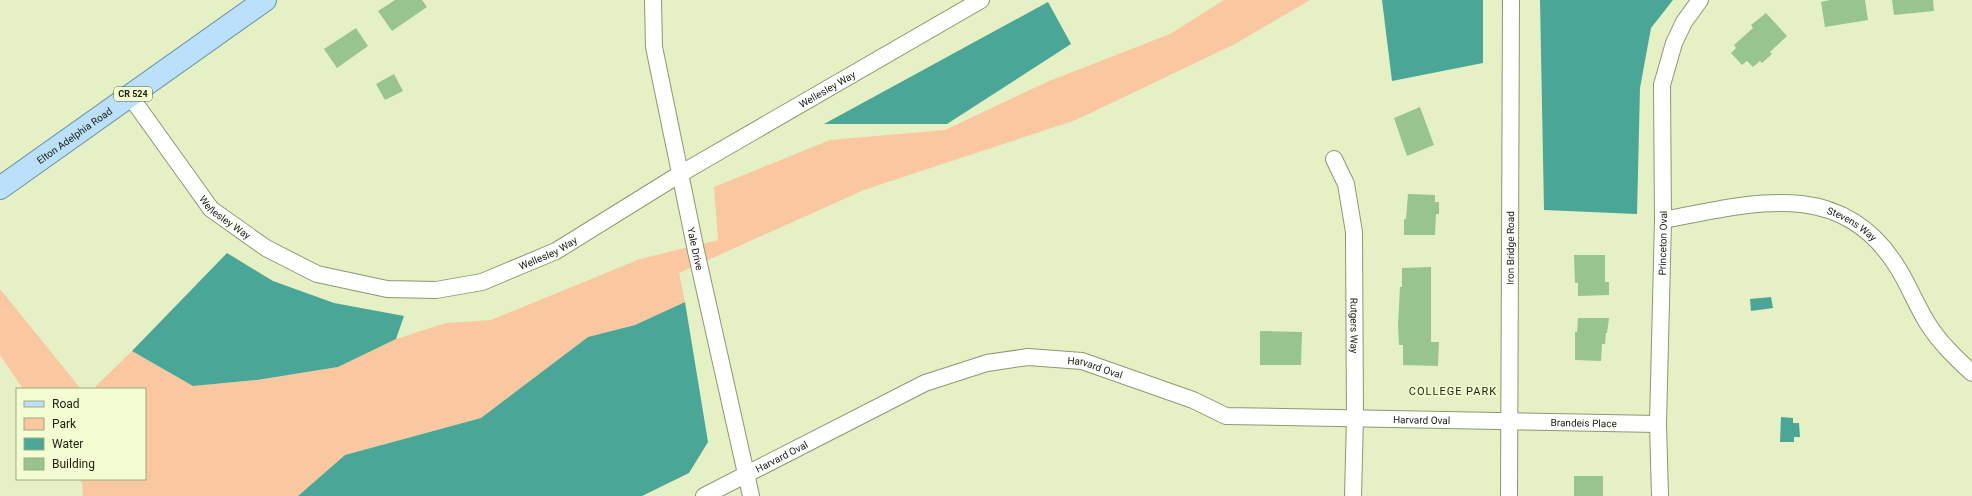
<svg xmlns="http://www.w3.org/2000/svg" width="1972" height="496" viewBox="0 0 1972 496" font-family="Roboto,sans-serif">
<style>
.green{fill:#fac8a0}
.water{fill:#4aa696}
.building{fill:#98c58d}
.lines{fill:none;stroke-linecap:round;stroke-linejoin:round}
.street-casing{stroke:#8d986f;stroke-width:18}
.primary-casing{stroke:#6891a8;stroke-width:24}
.street{stroke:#fff;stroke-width:16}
.primary{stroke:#bbe0fa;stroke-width:22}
.labels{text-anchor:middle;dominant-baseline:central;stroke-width:3;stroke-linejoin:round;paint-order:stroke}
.shield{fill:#f2fed2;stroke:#5f654d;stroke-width:1}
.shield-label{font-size:9px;font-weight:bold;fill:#202414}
.street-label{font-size:10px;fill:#202414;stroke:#f2fed2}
.neighbourhood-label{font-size:11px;letter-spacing:1px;fill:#202414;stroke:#f2fed2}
</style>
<rect width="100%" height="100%" fill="#e5f1c5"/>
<g class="green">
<polygon points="1224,0 1310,0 1235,44 1076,120 864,190 679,273 685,302 635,325 588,337 481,418 345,455 298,496 83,496 82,483 80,479 145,479 145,389 93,389 132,351 193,386 257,380 338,367 396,339 446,323 491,320 640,259 718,240 714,187 830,140 945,130 1049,81 1170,34"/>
<polygon points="0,289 81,389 23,389 0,355"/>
</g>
<g class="water">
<polygon points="1382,0 1483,0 1483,63 1392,81"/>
<polygon points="1540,0 1673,0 1651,28 1640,88 1637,214 1544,210"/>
<polygon points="1048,2 1071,44 947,124 824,124"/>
<polygon points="227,253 273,281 334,303 404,316 396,339 338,367 257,380 193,386 132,351"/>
<polygon points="1771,297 1773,308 1751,311 1750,299"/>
<polygon points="685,302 708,442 689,473 642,496 298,496 345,455 481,418 588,337 635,325"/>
<polygon points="1781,417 1793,418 1793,423 1799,423 1800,437 1794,437 1794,442 1780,442"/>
</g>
<g class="building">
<polygon points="395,0 422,0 427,7 392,31 378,11"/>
<polygon points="1830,0 1865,0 1868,20 1825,27 1821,2"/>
<polygon points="1892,0 1933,0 1934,11 1894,15"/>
<polygon points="1766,13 1787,36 1770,52 1772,54 1762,63 1760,61 1753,67 1747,61 1742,65 1731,53 1736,48 1734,45 1753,28 1751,25"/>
<polygon points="356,28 368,46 337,68 324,49"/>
<polygon points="394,74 403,91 385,100 376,84"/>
<polygon points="1420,107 1434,145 1407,156 1394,118"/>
<polygon points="1408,194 1435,195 1435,202 1439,202 1439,214 1436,214 1435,235 1404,235 1404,219 1406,219"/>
<polygon points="1574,255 1605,255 1605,282 1609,282 1609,295 1578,296 1578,283 1575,283"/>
<polygon points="1431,267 1431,342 1439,342 1438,366 1403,365 1403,345 1399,345 1398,325 1400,287 1402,287 1402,268"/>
<polygon points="1578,318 1609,318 1607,333 1606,333 1605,344 1602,344 1601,361 1575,360 1575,332 1577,332"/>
<polygon points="1260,331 1302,332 1301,365 1260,365"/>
<rect x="1574" y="476" width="29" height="20"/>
</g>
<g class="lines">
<defs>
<g id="street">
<path id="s1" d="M 653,0 L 654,47 L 696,251 L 751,496"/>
<path id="s2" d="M 130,96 L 211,209 L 266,248 L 317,274 L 387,289 L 436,290 L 482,282 L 556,251 L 680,174 L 981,0"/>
<path id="s3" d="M 1334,159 L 1346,184 L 1354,232 L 1355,418 L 1353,496"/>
<path id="s4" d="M 1663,220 C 1749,204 1839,176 1896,265 C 1908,283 1916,305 1928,324 C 1940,343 1956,358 1972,373"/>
<path id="s5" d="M 704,496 L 925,383 L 987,363 L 1028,357 L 1082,361 L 1193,400 L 1226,416 L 1658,424"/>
<path id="s6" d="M 1509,496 L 1511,0"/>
<path id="s7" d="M 1660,496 L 1658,424 L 1663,220 L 1662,85 L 1674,43 L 1684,22 L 1700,0"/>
</g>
<g id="primary">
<path id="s8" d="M 0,188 L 265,0"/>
</g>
</defs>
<use href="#street" class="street-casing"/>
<use href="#primary" class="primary-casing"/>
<use href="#street" class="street"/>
<use href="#primary" class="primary"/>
</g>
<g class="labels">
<rect class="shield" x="114" y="87" width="38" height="14" rx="3"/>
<g class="shield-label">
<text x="133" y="94">CR 524</text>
</g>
<g class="street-label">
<text stroke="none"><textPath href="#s2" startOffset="827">Wellesley Way</textPath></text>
<text stroke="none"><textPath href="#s8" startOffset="91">Elton Adelphia Road</textPath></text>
<text stroke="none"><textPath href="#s2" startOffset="155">Wellesley Way</textPath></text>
<text stroke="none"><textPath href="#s4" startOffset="195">Stevens Way</textPath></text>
<text stroke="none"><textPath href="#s7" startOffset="253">Princeton Oval</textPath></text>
<text stroke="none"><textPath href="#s6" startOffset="248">Iron Bridge Road</textPath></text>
<text stroke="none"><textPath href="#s1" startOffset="253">Yale Drive</textPath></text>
<text stroke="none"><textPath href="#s2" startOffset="503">Wellesley Way</textPath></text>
<text stroke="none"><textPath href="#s3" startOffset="170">Rutgers Way</textPath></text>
<text stroke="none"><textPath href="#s5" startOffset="423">Harvard Oval</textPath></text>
<text stroke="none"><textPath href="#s5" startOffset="759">Harvard Oval</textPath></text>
<text stroke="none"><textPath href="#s5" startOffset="921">Brandeis Place</textPath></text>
<text stroke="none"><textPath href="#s5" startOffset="87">Harvard Oval</textPath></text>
</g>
<g class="neighbourhood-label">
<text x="1453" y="391">COLLEGE PARK</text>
</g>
</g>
<rect x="16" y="388" width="130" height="92" fill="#f2fed2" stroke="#9ea786"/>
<rect x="24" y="401" width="20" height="6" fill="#bbe0fa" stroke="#9ea786"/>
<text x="52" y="408" font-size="12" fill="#202414">Road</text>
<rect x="24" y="418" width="20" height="12" fill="#fac8a0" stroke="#9ea786"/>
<text x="52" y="428" font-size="12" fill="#202414">Park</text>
<rect x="24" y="438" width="20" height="12" fill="#4aa696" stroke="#9ea786"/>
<text x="52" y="448" font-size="12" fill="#202414">Water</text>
<rect x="24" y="458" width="20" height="12" fill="#98c58d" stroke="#9ea786"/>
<text x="52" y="468" font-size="12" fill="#202414">Building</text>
</svg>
